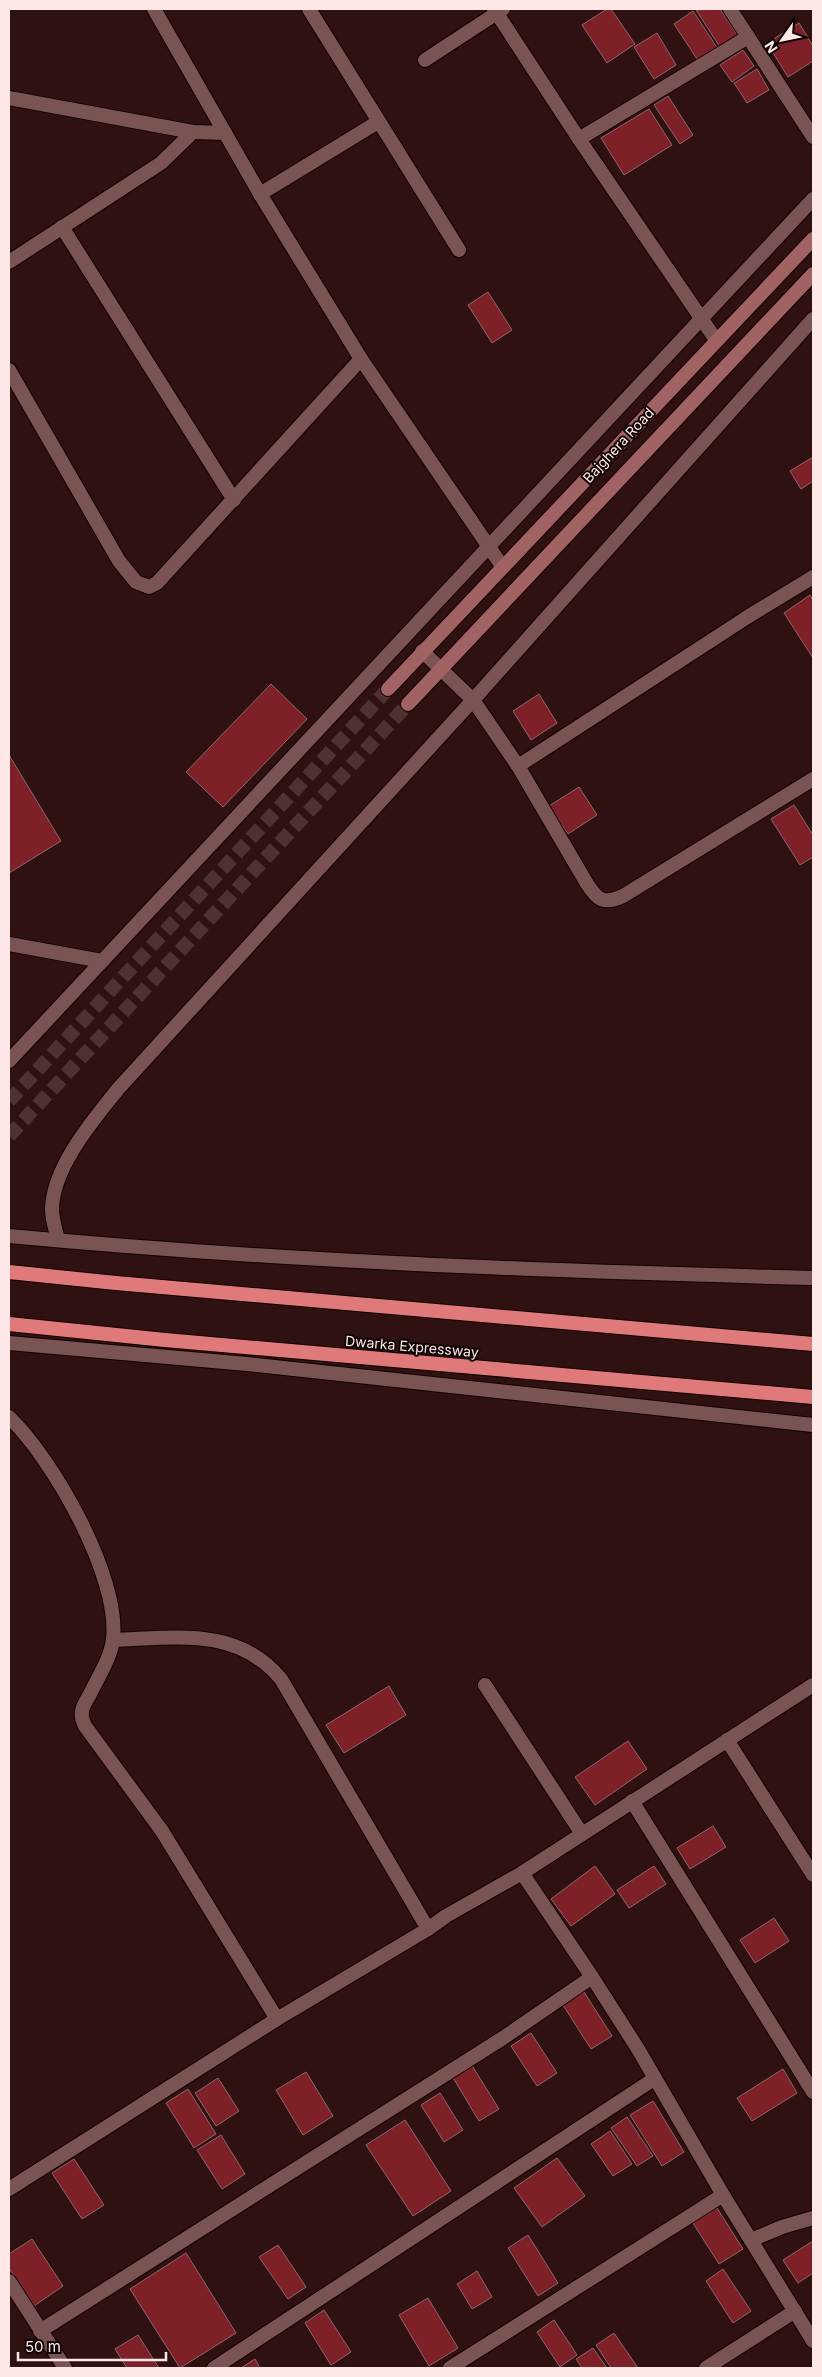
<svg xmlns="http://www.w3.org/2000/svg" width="822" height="2377" viewBox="0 0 822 2377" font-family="Inter,sans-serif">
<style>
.building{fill:#7d2027;stroke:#8e6867}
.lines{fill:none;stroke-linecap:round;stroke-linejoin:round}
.secondary-tunnel{stroke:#4e3131;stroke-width:14;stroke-dasharray:14 7;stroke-linecap:butt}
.minor-casing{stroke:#150001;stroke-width:16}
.tertiary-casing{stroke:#150001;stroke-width:16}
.secondary-casing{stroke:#150001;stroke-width:16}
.trunk-casing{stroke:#150001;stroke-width:16}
.minor{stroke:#795453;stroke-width:14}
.tertiary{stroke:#795453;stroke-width:14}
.secondary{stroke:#a06262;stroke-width:14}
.trunk{stroke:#e07a7a;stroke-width:14}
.labels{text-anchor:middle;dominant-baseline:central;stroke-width:4;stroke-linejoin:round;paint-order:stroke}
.street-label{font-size:14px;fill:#fee8e7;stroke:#0e0403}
</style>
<rect width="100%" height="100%" fill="#2f1111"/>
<g class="building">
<polygon points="607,9 611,9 635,44 607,63 582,25"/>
<polygon points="720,9 738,36 720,47 696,10"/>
<polygon points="693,11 718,49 699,62 674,24"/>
<polygon points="799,23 813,46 813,61 788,77 767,43"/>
<polygon points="657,33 676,65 654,79 634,47"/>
<polygon points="743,50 754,66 732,82 720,65"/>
<polygon points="757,69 769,90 747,103 734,83"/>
<polygon points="668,96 693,135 680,144 654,105"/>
<polygon points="649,109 672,145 624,175 601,138"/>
<polygon points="488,292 512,330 492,343 468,305"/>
<polygon points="813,457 813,481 801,489 790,471"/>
<polygon points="810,595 813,600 813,658 784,613"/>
<polygon points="271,684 307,719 223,807 186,772"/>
<polygon points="539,694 557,723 531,740 513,711"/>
<polygon points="9,755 61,841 9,873"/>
<polygon points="579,787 597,815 568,834 549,806"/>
<polygon points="794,805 813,835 813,857 800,865 771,819"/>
<polygon points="389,1686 406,1715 344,1753 326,1725"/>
<polygon points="628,1741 647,1769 595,1805 575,1777"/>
<polygon points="713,1826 726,1847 690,1869 677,1848"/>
<polygon points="595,1866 615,1894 571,1926 551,1899"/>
<polygon points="654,1866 666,1884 629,1908 617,1890"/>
<polygon points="774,1918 789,1941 755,1963 740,1940"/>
<polygon points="584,1992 612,2036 591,2049 563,2005"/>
<polygon points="531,2033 557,2073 537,2086 511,2046"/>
<polygon points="471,2064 499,2109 479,2121 452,2076"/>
<polygon points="783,2069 797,2093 752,2121 737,2098"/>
<polygon points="306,2072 333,2116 303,2135 276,2090"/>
<polygon points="218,2078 239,2111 216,2126 195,2093"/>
<polygon points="188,2089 216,2134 194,2148 166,2103"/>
<polygon points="440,2093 463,2130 444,2142 421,2105"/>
<polygon points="653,2101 684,2152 662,2166 630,2115"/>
<polygon points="627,2117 653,2156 637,2166 611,2128"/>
<polygon points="405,2120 451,2191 413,2216 366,2145"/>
<polygon points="610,2131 632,2164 613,2176 591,2144"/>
<polygon points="221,2135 245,2174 222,2189 197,2150"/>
<polygon points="557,2158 585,2196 542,2227 514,2188"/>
<polygon points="74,2159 104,2205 82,2219 52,2173"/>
<polygon points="717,2208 743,2249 719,2264 693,2223"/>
<polygon points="528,2235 558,2283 538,2296 508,2248"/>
<polygon points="32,2239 63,2286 34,2306 9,2268 9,2254"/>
<polygon points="813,2241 813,2273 798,2283 783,2260"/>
<polygon points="278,2245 306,2287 288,2299 259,2257"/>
<polygon points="186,2253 236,2333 180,2368 130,2289"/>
<polygon points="723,2269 751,2311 733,2323 706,2281"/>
<polygon points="477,2271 492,2297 472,2309 457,2284"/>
<polygon points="428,2298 458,2348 429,2366 399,2315"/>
<polygon points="324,2310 351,2352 331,2365 305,2323"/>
<polygon points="554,2320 577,2355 560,2367 537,2332"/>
<polygon points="614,2333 638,2368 611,2368 596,2345"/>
<polygon points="138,2335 159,2368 127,2368 115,2349"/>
<polygon points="593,2348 607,2368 582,2368 576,2359"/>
<polygon points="255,2359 260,2368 241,2368"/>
</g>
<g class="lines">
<g class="secondary-tunnel">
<polyline points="9,1101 388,689"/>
<polyline points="9,1136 408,704"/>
</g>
<defs>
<g id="minor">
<polyline points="154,9 260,194 361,359 502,566"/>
<polyline points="309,9 459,250"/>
<polyline points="494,9 579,139 716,340"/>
<polyline points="425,60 503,9"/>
<polyline points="9,98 193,132 225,133"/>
<polyline points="579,139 748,37"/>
<polyline points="260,194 378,122"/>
<polyline points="62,227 234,500"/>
<polyline points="9,262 161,163 193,132"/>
<polyline points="9,370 119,561 136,582 149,587 157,583 361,359"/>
<path d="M 422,651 L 473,700 L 518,766 L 586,882 C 597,900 603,905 623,896 L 813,779"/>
<polyline points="518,766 749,616 813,577"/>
<polyline points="9,944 102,961"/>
<path d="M 9,1417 C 53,1459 120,1577 113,1639 C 111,1658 98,1677 90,1694 C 87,1700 82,1706 82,1712 C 81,1717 83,1722 85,1726 L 162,1831 L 277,2019"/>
<path d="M 113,1640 C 175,1638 237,1626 281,1679 L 428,1929"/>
<polyline points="485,1685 582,1834"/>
<polyline points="727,1740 813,1875"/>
<polyline points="632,1801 813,2092"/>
<polyline points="522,1873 592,1977 638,2049 723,2195 813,2341"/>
<polyline points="9,2189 277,2019 428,1929 446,1916 522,1873 813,1685"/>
<polyline points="751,2240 782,2227 813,2218"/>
<polyline points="9,2281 65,2368"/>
<polyline points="40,2331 503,2038 592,1977"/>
<polyline points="214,2368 654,2079"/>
<polyline points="450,2368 723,2195"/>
<polyline points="706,2368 795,2311"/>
</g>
<g id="tertiary">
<polyline points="730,9 813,137"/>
<polyline points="9,1061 813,199"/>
<path d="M 9,1236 C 276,1261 545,1271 813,1278"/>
<path d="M 58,1240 C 56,1231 52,1219 52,1210 C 52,1168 93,1120 118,1089 L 473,700 L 813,319"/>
<polyline points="9,1343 247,1364 813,1425"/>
</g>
<g id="secondary">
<polyline points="388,689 813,239"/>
<polyline points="408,704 813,274"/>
</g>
<g id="trunk">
<polyline points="9,1272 116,1283 813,1344"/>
<polyline points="9,1324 165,1340 813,1397"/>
</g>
</defs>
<use href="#minor" class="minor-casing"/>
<use href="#tertiary" class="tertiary-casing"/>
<use href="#secondary" class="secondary-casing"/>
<use href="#trunk" class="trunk-casing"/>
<use href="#minor" class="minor"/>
<use href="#tertiary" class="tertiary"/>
<use href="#secondary" class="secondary"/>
<use href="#trunk" class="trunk"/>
</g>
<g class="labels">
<g class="street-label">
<text transform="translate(618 445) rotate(-47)">Bajghera Road</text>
<text transform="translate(412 1346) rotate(5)">Dwarka Expressway</text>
</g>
</g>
<rect width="822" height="2377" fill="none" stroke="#fee8e7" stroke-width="20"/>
<g transform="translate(782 40) rotate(237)" stroke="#0e0403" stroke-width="4" paint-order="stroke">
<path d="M0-4L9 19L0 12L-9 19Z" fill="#fee8e7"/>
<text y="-8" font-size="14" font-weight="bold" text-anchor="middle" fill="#fee8e7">N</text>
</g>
<path d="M18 2352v8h148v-8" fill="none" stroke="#fee8e7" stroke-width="2.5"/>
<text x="25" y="2352" font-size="15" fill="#fee8e7" stroke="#0e0403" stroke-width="4" paint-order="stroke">50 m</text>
</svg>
